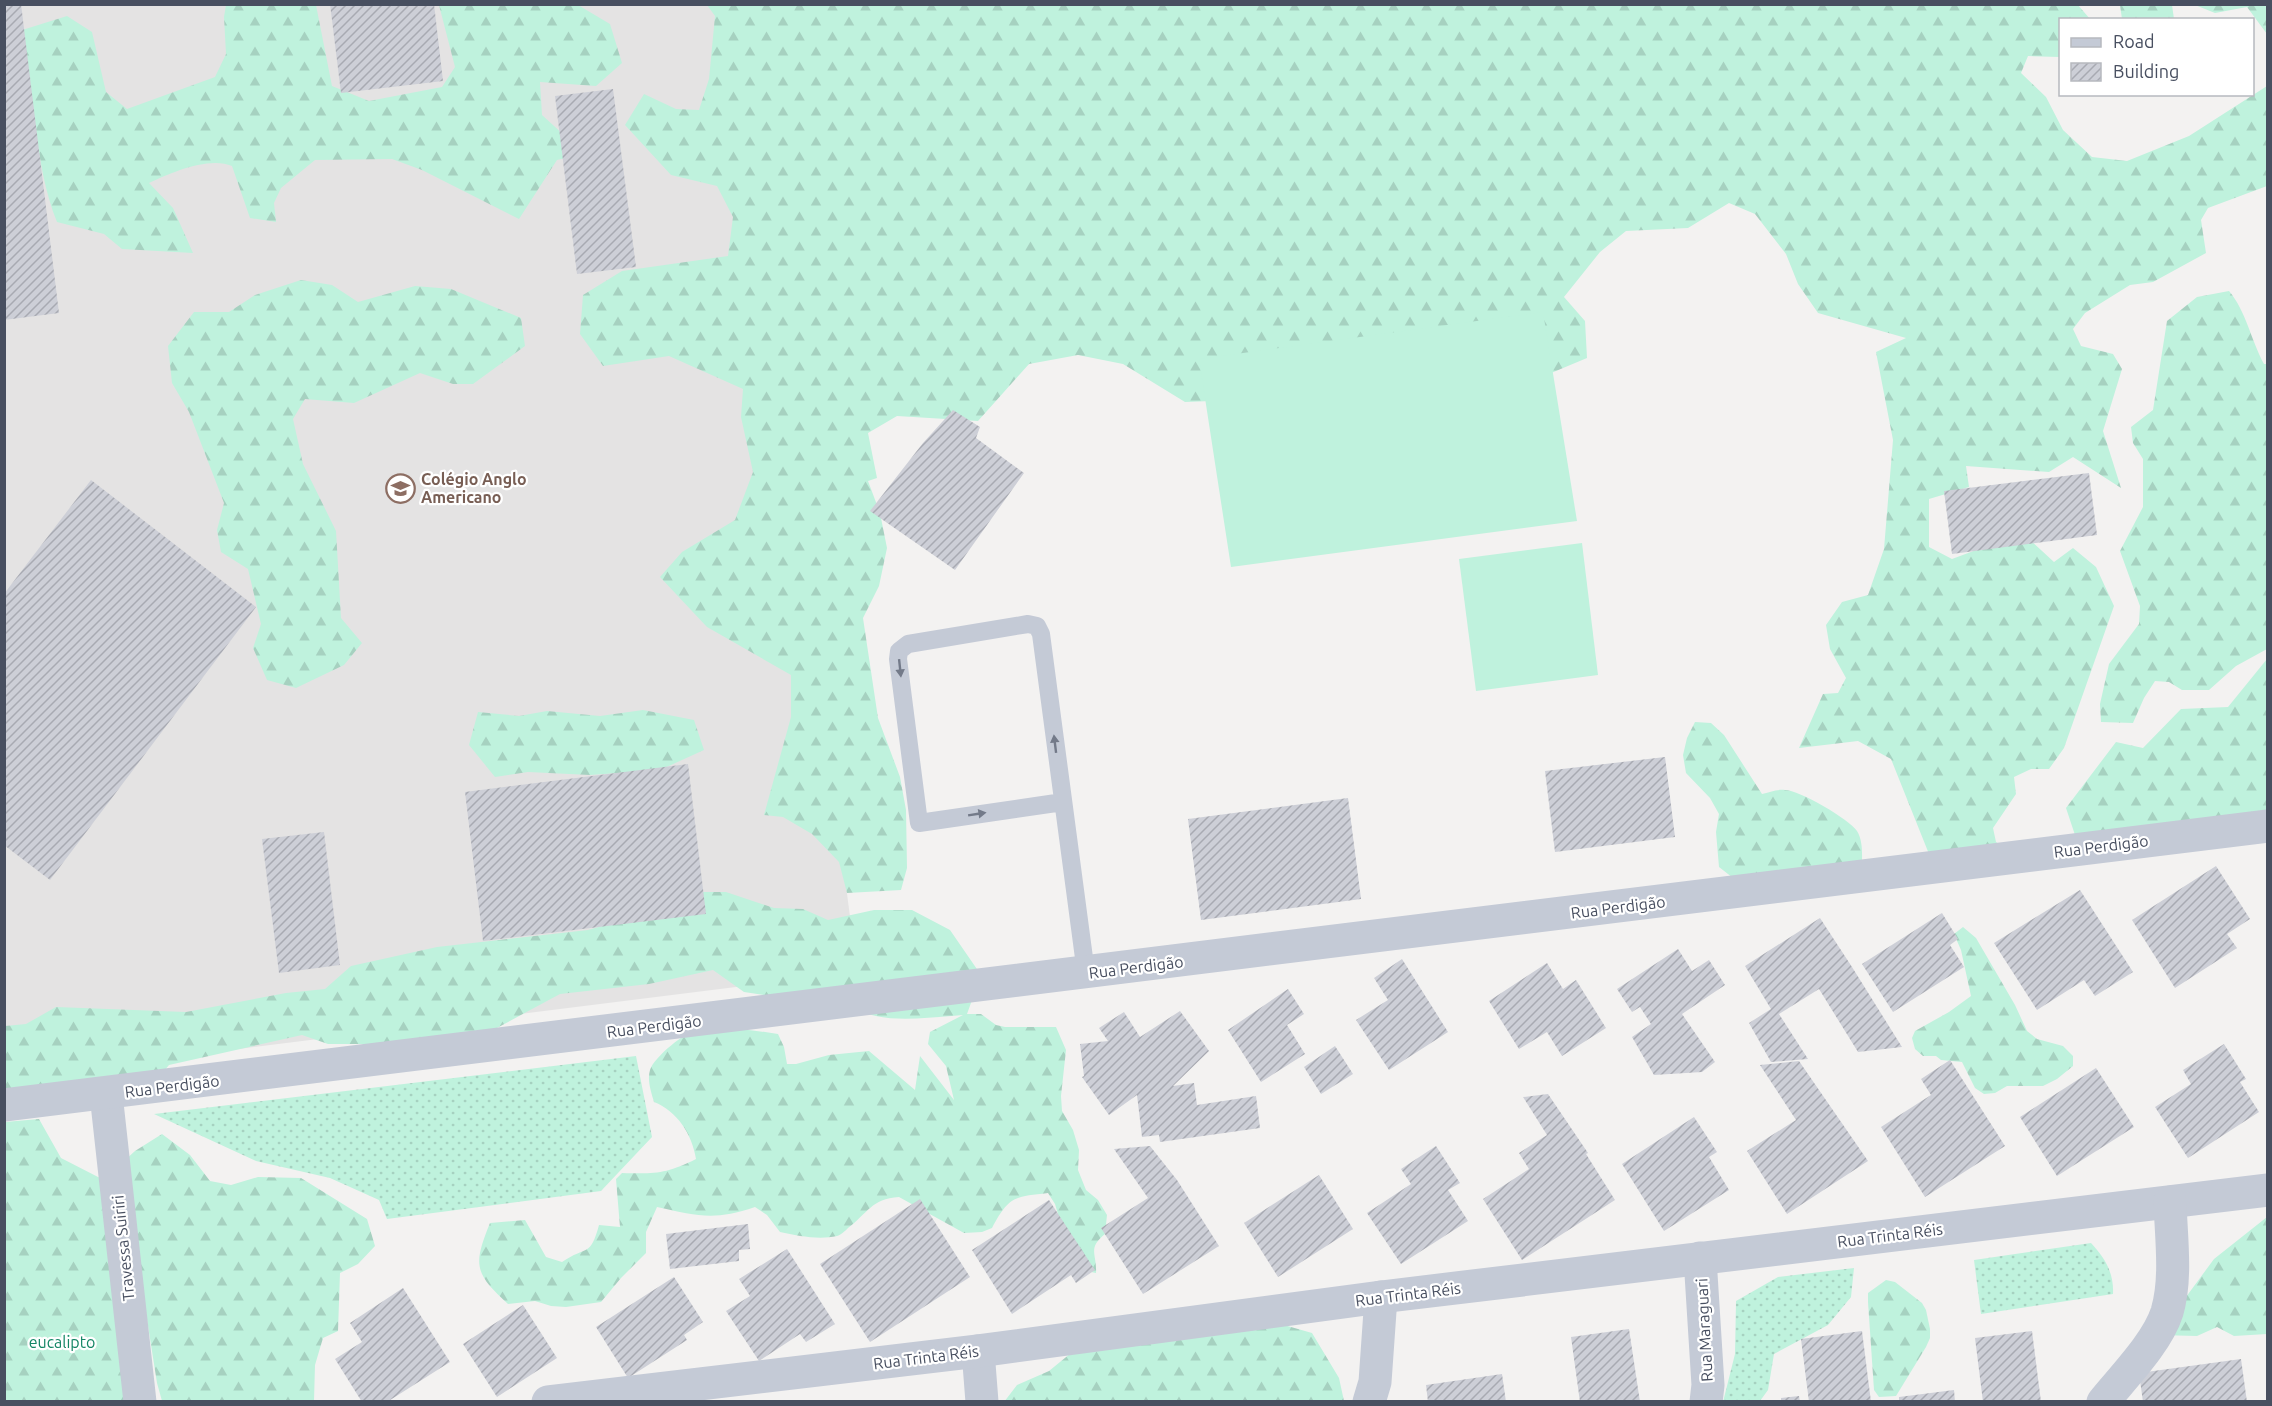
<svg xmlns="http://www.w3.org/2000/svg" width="2272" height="1406" viewBox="0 0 2272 1406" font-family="Ubuntu,sans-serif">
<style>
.education{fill:#e4e3e3}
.grass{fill:url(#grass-dots)}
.forest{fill:url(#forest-firs)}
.pitch{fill:#bff2dd}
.building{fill:url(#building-hatch)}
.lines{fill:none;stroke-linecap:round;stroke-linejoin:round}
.service{stroke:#c4cad6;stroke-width:18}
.minor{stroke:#c4cad6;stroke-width:33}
.oneway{fill:#737a89}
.labels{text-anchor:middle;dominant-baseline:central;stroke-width:4.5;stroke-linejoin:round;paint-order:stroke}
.education-label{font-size:16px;font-weight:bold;fill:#785e54;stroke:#fff;text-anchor:start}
.street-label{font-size:16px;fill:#484f60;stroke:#fff}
.park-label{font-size:16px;fill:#148665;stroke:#fff}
</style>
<defs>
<pattern id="grass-dots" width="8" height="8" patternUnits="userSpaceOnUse" patternTransform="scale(1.5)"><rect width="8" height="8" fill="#bff2dd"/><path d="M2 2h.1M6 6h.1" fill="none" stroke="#a6d1c0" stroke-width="1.8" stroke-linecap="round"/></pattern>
<pattern id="forest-firs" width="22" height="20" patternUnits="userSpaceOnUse" patternTransform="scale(1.5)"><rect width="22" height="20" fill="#bff2dd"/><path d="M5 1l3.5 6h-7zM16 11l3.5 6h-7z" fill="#a6d1c0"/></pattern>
<pattern id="building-hatch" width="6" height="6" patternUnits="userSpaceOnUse" patternTransform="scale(1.5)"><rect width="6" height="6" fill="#cdcfd7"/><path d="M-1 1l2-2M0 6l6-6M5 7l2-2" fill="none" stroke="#a8aab2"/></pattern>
</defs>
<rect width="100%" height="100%" fill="#f3f2f1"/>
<polygon class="education" points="4,5 734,5 857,972 5,1078"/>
<g class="grass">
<polygon points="636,1056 652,1137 601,1191 387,1219 379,1200 330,1178 256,1161 154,1114"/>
<path d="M 2091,1243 C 2105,1258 2114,1273 2113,1294 L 1981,1314 L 1974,1260 Z"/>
<polygon points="1854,1268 1851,1297 1828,1325 1774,1354 1768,1390 1760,1401 1723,1402 1735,1354 1736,1301 1778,1277"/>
</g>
<g class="forest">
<path d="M 226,5 L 316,5 L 332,86 L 369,101 L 442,87 L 455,67 L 439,5 L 578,5 L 610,24 L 622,63 L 596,86 L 540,82 L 542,115 L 565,136 L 570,157 L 557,160 L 519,219 L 422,170 L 392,159 L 315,160 L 281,188 L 274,203 L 276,222 L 250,218 L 232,166 C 209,156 170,173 149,183 L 173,208 L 193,253 L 122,249 L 104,234 L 57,222 C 33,162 36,93 19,31 L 67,16 L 92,32 L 106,92 L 127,109 L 215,77 L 226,54 L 224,17 Z"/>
<polygon points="707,5 2078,5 2090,19 2060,20 2060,57 2028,56 2021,73 2046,97 2063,130 2092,157 2127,161 2189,136 2267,86 2267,186 2208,208 2201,220 2206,253 2153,282 2130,285 2085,313 2073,329 2081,346 2113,354 2122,369 2103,431 2121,488 2073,457 2049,472 1966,466 1969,487 1929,499 1929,547 1952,559 1995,543 2030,540 2054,562 2073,548 2096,567 2114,606 2064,748 2049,769 2031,769 2014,777 2016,794 1993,828 1996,842 2005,848 1933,864 1891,759 1858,741 1799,748 1823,694 1838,693 1846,678 1830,649 1826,625 1842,602 1868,595 1884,549 1893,440 1876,352 1906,338 1818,313 1798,284 1786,254 1755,214 1729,203 1688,228 1626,231 1600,252 1564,297 1585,321 1587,358 1544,376 1266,399 1185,402 1123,364 1078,355 1029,364 978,421 897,416 868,433 877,478 868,481 880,513 887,548 879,586 863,618 878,718 900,777 906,810 907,868 901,890 847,893 839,862 812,834 783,817 764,815 791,717 791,675 707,627 660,577 682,552 735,520 753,472 741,417 743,389 669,356 603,366 580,334 583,295 622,271 728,256 733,217 717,186 671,175 625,125 644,94 676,109 699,110 709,79 715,16"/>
<polygon points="2120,5 2172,5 2174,19 2122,19"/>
<polygon points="2195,5 2267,5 2267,34 2247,7 2215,13"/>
<polygon points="301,280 332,285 358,302 415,286 451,289 521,318 525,346 473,384 453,384 420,373 354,403 305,399 293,419 303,464 336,531 341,618 362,643 344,665 296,688 267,680 253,648 261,624 248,569 221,552 217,530 224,503 189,412 172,383 168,346 194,312 229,312 255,295"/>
<path d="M 2229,291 C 2246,311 2251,340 2264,364 L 2267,364 L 2267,649 L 2236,666 L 2209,690 L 2182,690 L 2169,682 L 2155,681 L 2144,698 L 2133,723 L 2101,722 L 2100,704 L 2109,664 L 2139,624 L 2140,606 L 2120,551 L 2143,507 L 2143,459 L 2133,443 L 2131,427 L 2153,410 L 2167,321 L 2197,297 Z"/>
<polygon points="2267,659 2267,820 2077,841 2066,808 2116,742 2143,748 2181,709 2228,707"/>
<polygon points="643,710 694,720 704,750 660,770 590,775 528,772 495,777 469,745 478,712 519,716 547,711 600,716"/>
<path d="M 1695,722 L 1711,723 L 1724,735 L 1762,794 C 1769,792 1778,789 1785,790 C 1799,790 1849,819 1857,831 C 1863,841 1862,853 1862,863 L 1737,881 L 1719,867 L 1716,832 L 1719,814 L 1710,798 L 1686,773 L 1683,755 L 1687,738 Z"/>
<path d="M 702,892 L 726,892 L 774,908 L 803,909 L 828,920 L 874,910 L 912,910 L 950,930 L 981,975 L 967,1014 L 981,1014 L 996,1025 L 1005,1027 L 1056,1027 L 1066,1050 L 1061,1096 L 1062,1111 L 1073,1130 L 1079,1150 L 1078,1170 L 1086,1190 L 1098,1200 L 1107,1215 L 1105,1234 C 1087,1249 1097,1253 1096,1273 L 1086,1271 L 1065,1238 L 1055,1204 L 1048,1193 C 1014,1197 1009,1196 992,1228 L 982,1232 L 964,1233 L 899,1197 C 871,1199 868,1213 848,1228 C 845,1231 841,1235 837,1236 C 819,1240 798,1236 780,1232 L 767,1215 L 755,1207 C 714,1221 698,1216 657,1207 L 646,1232 L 646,1253 L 621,1278 L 601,1302 L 566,1307 L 551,1306 L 535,1301 L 508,1304 C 474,1273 473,1265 490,1223 L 525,1220 L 546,1257 L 562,1262 C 587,1245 590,1258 599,1225 L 620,1227 L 616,1179 L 622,1173 C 655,1174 666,1174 696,1159 C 692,1134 677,1111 654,1102 C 651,1092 647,1080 650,1070 C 654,1057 686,1031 699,1029 C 726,1026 752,1030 778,1034 L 784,1047 L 787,1064 L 796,1064 L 829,1055 L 869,1051 L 915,1090 L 920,1056 L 954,1100 L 946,1066 L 928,1044 L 930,1032 L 963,1015 C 931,1017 885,1025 857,1009 L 744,992 L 713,970 L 649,984 L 560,994 L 467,1044 L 387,1055 L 362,1044 L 328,1044 L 302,1035 L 169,1065 L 154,1083 L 5,1095 L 5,1026 L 26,1024 L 56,1007 L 186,1012 L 286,993 L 325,989 L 351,966 L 437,947 L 588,930 L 667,908 Z"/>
<polygon points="1963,927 1976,938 2015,1005 2027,1031 2037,1039 2063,1046 2073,1056 2073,1066 2057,1079 2043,1086 2007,1086 1995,1093 1984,1094 1975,1088 1962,1062 1941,1060 1936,1056 1923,1056 1915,1049 1912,1038 1915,1031 1949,1012 1971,996 1961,950 1954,934"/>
<polygon points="39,1119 61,1158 100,1178 128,1401 5,1402 5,1122"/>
<polygon points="162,1134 190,1155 210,1181 231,1185 258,1177 301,1178 367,1219 375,1246 358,1264 340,1273 338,1331 323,1338 315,1365 314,1401 162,1401 157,1383 146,1313 124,1161 135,1151"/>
<polygon points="2267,1217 2267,1334 2234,1336 2217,1327 2197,1336 2158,1335 2214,1259"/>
<polygon points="1886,1280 1895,1282 1922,1303 1926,1310 1930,1329 1930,1338 1926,1347 1896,1396 1879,1397 1874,1390 1868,1302 1868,1293"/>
<polygon points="1259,1318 1312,1333 1339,1378 1344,1401 1004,1402 1017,1385 1049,1371 1071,1353"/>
</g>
<g class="pitch">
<polygon points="1543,312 1577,521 1231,567 1199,359"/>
<polygon points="1582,543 1598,675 1476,691 1459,559"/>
</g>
<g class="building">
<polygon points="4,4 21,4 59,313 4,320"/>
<polygon points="330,4 434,4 443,81 341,93"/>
<polygon points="613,89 636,267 577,274 555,96"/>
<polygon points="953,410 980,427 976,438 1024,473 955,570 870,511 923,443"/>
<polygon points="2089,473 2097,535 1952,554 1944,491"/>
<polygon points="91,480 256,607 50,880 4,845 4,594"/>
<polygon points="1665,757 1675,837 1555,852 1545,771"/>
<polygon points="688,764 706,914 483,941 465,792"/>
<polygon points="1348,798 1361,899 1201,920 1188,819"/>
<polygon points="324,832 340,965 279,973 262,839"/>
<polygon points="2216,866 2250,919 2227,934 2237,948 2175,988 2132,920"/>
<polygon points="2080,890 2133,972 2095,996 2084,980 2037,1010 1994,943"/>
<polygon points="1942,913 1958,939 1950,945 1964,967 1893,1012 1862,964"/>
<polygon points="1820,918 1852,967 1902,1047 1858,1052 1819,989 1779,1014 1808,1059 1771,1062 1749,1023 1771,1009 1745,966"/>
<polygon points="1678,949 1692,971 1709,960 1725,985 1682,1014 1715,1062 1702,1072 1654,1075 1632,1037 1651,1024 1640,1007 1632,1012 1617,989"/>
<polygon points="1402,959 1448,1032 1389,1070 1356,1020 1388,1000 1374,978"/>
<polygon points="1547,963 1563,989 1576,980 1606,1028 1562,1056 1547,1032 1519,1049 1489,1001"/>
<polygon points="1288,989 1304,1014 1287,1025 1305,1054 1261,1082 1228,1030"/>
<polygon points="1180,1011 1209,1051 1173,1086 1194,1083 1197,1105 1256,1096 1260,1128 1160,1142 1159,1135 1142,1137 1137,1095 1109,1115 1082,1077 1084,1076 1080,1044 1108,1041 1099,1028 1124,1012 1140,1037"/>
<polygon points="2224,1044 2246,1079 2240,1082 2259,1112 2188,1158 2155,1107 2191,1084 2183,1070"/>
<polygon points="1335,1046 1353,1074 1321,1094 1304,1067"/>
<polygon points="1950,1060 2005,1146 1925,1197 1881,1127 1931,1095 1921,1079"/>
<polygon points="1799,1061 1868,1161 1787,1214 1747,1151 1796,1120 1760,1065"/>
<polygon points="2096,1068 2134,1127 2057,1176 2020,1117"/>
<polygon points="1548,1094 1588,1153 1586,1154 1615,1200 1522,1260 1483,1199 1529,1169 1519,1153 1547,1135 1523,1097"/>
<polygon points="1694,1117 1717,1152 1709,1157 1729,1190 1664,1231 1622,1164"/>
<polygon points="1150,1146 1177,1180 1219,1246 1143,1294 1101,1228 1148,1198 1114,1149"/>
<polygon points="1436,1146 1460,1183 1448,1190 1468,1221 1401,1264 1367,1213 1411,1184 1401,1169"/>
<polygon points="1319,1175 1353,1229 1278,1277 1244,1223"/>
<polygon points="920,1199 970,1277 870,1342 820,1264"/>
<polygon points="1049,1200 1095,1270 1076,1283 1071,1275 1012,1314 972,1250"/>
<polygon points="748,1224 750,1249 739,1250 739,1261 670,1269 666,1234"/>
<polygon points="787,1249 835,1324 806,1342 800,1334 759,1361 726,1311 750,1296 739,1279"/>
<polygon points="674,1277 703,1322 684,1335 687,1340 628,1378 596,1327"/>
<polygon points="403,1288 450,1362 387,1402 362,1402 335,1359 362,1342 350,1323"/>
<polygon points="523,1305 557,1358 497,1397 463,1344"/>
<polygon points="1629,1329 1640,1402 1580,1402 1571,1337"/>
<polygon points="1862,1331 1871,1402 1809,1402 1801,1339"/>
<polygon points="2032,1331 2041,1402 1983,1402 1975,1338"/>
<polygon points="2241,1359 2247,1402 2143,1402 2139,1373"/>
<polygon points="1502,1374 1506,1402 1428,1402 1426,1385"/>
<polygon points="1954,1390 1955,1402 1899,1402 1899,1397"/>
<polygon points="1799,1396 1800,1402 1781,1402 1781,1398"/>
</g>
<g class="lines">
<polyline class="service" points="1063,802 919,823 898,659 899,651 908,644 1028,624 1037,626 1041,634 1086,973"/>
<g class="minor">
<polyline points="106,1094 140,1402"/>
<polyline points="4,1105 2268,826"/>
<polyline points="1700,1258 1708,1385 1706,1402"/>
<polyline points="978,1351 982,1402"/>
<polyline points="548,1402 978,1351 1381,1297 2268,1190"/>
<polyline points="1369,1402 1375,1382 1381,1297"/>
<path d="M 2103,1402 C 2124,1376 2157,1343 2167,1312 C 2177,1278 2171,1237 2170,1202"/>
</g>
</g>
<defs><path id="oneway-solid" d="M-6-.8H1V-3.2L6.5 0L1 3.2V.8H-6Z" transform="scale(1.5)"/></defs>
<g class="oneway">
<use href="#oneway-solid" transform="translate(900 668) rotate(84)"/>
<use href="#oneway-solid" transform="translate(1055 744) rotate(-97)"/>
<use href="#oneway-solid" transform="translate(977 814) rotate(-9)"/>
</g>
<defs>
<symbol id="school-ring" viewBox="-11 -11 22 22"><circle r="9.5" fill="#fff" stroke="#8d6e63" stroke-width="1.5"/><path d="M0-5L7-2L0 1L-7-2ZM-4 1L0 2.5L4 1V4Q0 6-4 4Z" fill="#8d6e63"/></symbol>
</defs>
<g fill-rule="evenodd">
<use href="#school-ring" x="384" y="472" width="33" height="33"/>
</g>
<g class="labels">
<g class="education-label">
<text x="421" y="479">Colégio Anglo<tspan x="421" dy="18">Americano</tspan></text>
</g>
<g class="street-label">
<text transform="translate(2101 846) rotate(-7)">Rua Perdigão</text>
<text transform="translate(1618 907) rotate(-7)">Rua Perdigão</text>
<text transform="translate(1136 967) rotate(-7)">Rua Perdigão</text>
<text transform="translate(654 1026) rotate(-7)">Rua Perdigão</text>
<text transform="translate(172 1086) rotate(-7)">Rua Perdigão</text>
<text transform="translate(1890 1235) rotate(-7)">Rua Trinta Réis</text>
<text transform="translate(123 1248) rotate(-96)">Travessa Suiriri</text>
<text transform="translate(1408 1294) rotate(-7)">Rua Trinta Réis</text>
<text transform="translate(1704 1330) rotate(-93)">Rua Maraguari</text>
<text transform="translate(926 1357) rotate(-7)">Rua Trinta Réis</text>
</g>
<g class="park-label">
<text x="62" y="1342">eucalipto</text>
</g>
</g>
<rect width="2272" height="1406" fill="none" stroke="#484f60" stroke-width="12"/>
<rect x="2059" y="18" width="195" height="78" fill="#ffffff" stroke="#b6b9bf" stroke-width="1.5"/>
<rect x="2071" y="38" width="30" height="9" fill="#c4cad6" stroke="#b6b9bf" stroke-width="1.5"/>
<text x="2113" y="48" font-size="18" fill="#484f60">Road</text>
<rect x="2071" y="63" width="30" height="18" fill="url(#building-hatch)" stroke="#b6b9bf" stroke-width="1.5"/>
<text x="2113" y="78" font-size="18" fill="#484f60">Building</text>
</svg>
